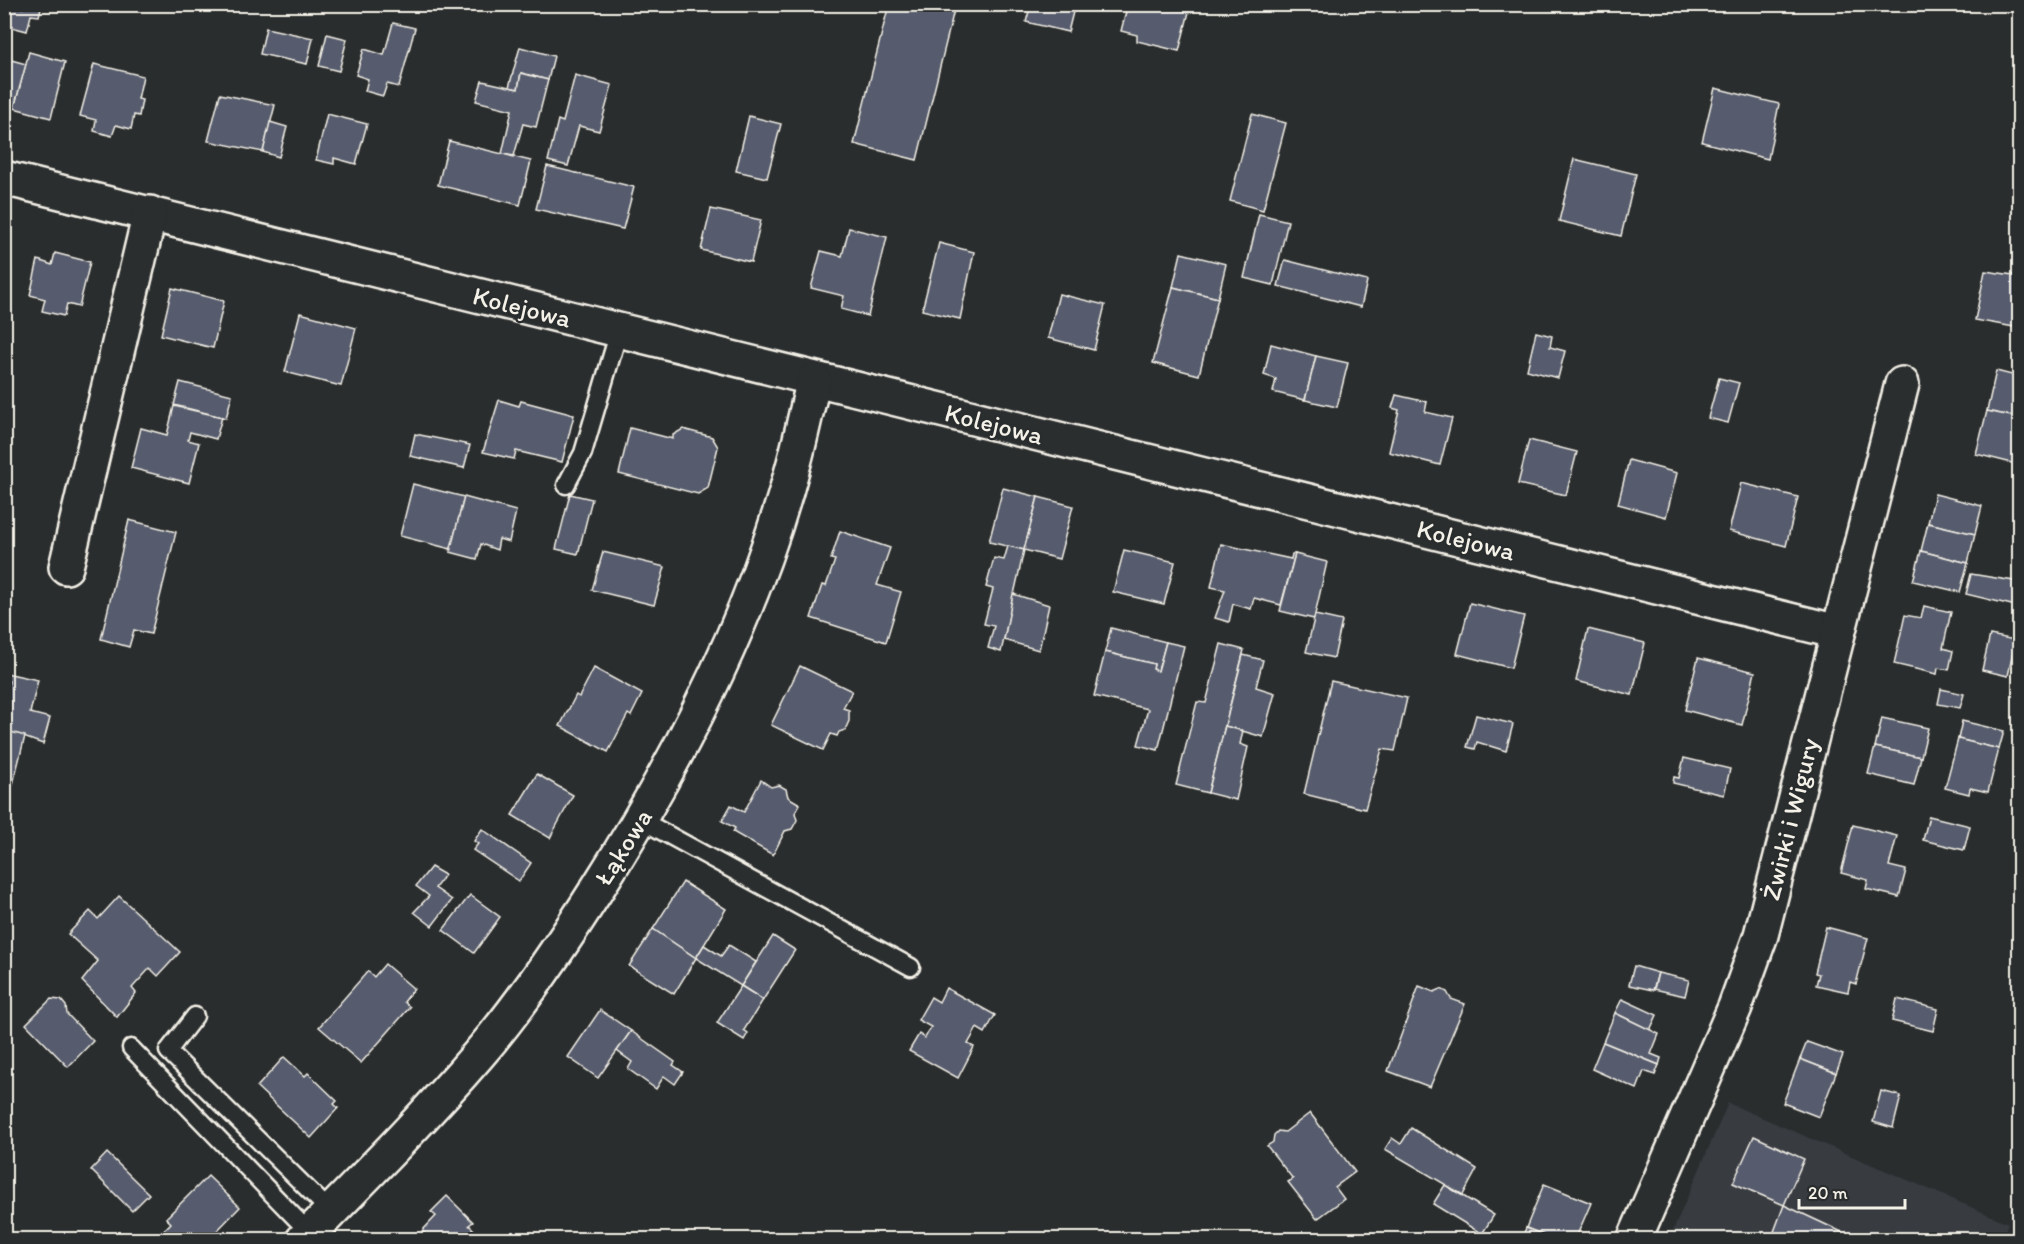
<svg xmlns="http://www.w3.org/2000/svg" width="2024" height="1244" viewBox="0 0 2024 1244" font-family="Itim,sans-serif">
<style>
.built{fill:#373b41}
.building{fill:#565b6d;stroke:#f4f1e8;stroke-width:1.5}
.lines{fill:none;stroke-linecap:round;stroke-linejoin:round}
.lane-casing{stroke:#f4f1e8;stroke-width:21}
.street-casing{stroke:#f4f1e8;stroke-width:38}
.lane{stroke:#2a2d2e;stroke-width:16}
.street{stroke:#2a2d2e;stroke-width:33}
.labels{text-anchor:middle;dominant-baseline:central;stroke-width:4.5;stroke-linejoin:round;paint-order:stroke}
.street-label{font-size:26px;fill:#f4f1e8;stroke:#2a2d2e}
</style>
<rect width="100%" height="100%" fill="#2a2d2e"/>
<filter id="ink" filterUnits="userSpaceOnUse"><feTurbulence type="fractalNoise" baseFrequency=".0167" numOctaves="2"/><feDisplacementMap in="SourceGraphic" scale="12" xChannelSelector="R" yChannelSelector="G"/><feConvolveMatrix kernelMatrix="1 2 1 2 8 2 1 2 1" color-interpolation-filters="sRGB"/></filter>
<g filter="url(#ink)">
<polygon class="built" points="1728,1103 2008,1223 2002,1240 1669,1240"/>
<g class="building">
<polygon points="4,4 23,8 24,4 42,4 39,16 31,15 27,31 4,25"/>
<polygon points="889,4 955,6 917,160 854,144"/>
<polygon points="1031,4 1075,4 1068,32 1026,22"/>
<polygon points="1128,4 1174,4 1190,8 1179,51 1137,41 1137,35 1121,31"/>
<polygon points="393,23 415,28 399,87 387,84 383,96 365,91 368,79 356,75 364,49 384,55"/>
<polygon points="266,28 313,38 307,64 260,54"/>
<polygon points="327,34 347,39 339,71 319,66"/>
<polygon points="520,47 554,56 548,80 521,73 518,89 509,87"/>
<polygon points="29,52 65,62 51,118 14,108"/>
<polygon points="4,58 26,64 14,108 4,106"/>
<polygon points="94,64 143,76 138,99 142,100 139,116 134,115 131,129 116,125 112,136 94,131 96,120 80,116"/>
<polygon points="521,73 548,80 536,127 523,124 514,156 502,154 512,110 476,101 482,81 518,89"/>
<polygon points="575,75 612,85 599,131 579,126 568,166 548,161 558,120 563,122"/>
<polygon points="1715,88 1779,104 1768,159 1702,142"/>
<polygon points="220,94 275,105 263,152 208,141"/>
<polygon points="327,114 367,124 356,164 334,158 334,164 316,160"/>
<polygon points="1252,114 1286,123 1263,210 1230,201"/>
<polygon points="749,116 781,124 767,178 736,171"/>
<polygon points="270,122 287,127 279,157 263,152"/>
<polygon points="449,141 531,161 520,205 438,185"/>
<polygon points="1574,159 1636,174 1621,236 1559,221"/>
<polygon points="547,166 634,187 623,229 536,209"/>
<polygon points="711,209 761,220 751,262 701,250"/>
<polygon points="1259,214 1288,221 1273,285 1244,278"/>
<polygon points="849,228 887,237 868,316 841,309 844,296 811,288 821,251 842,256"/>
<polygon points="939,243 974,252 960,319 922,310"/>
<polygon points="55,253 90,262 79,307 67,304 64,316 42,311 45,299 30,295 38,260 52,265"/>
<polygon points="1181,253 1226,264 1218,298 1173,287"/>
<polygon points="1285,260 1367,281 1361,307 1278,286"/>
<polygon points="1985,271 2020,276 2020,328 1975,320"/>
<polygon points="1173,287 1218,298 1199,375 1153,363"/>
<polygon points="172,288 224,301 213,348 161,335"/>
<polygon points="1059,294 1105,305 1094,350 1048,338"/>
<polygon points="300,313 356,328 341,386 285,372"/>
<polygon points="1536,332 1552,336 1550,347 1565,351 1558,378 1527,370"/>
<polygon points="1271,344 1316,356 1305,400 1273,392 1276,379 1264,375"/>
<polygon points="1316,356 1348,363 1337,407 1305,400"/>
<polygon points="1996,371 2020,377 2020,418 1987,411"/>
<polygon points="1719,378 1739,383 1728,423 1708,418"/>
<polygon points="180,382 232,395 226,418 174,405"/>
<polygon points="1396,395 1427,402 1425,412 1452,418 1440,465 1389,452 1399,410 1392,408"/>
<polygon points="499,400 519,406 521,401 574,415 562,462 516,451 514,459 483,452"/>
<polygon points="174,406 222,417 216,439 190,432 188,440 199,443 189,483 131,468 141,428 167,435"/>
<polygon points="1987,411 2020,418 2020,465 1976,454"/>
<polygon points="630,428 673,439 673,435 683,429 712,437 718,447 708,488 698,494 619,474"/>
<polygon points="415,434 470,445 464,468 410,456"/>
<polygon points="1529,440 1577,452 1566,495 1518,484"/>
<polygon points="1629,460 1677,473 1666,517 1618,504"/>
<polygon points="1741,483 1798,497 1786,546 1729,531"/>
<polygon points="413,484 464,497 451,549 400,536"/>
<polygon points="1003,488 1038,497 1024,550 989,542"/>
<polygon points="570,494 592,499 578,554 556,549"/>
<polygon points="1935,494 1982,506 1975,534 1928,523"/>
<polygon points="464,497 516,511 509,542 499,539 497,550 481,544 477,559 450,552"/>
<polygon points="1038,497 1073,506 1059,559 1024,550"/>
<polygon points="129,520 176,532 151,634 134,630 129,647 101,639"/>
<polygon points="1928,523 1975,534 1968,563 1921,551"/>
<polygon points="840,531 890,548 877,585 901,592 886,642 811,618 822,585 826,586 835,560 831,559"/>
<polygon points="1221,544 1291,559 1292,554 1295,554 1281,605 1254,598 1251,609 1233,604 1229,622 1215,618 1225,590 1211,587"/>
<polygon points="1008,546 1024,550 1001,652 988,648 994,626 984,624 993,589 986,587 994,558 1004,560"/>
<polygon points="1124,550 1175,562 1164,604 1113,592"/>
<polygon points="1921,551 1968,563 1960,592 1913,581"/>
<polygon points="603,552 665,567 654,605 592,590"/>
<polygon points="1295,554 1327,562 1314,619 1280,611"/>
<polygon points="1971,574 2020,582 2020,607 1966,594"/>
<polygon points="1013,594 1049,605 1039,650 1004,640"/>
<polygon points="1470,603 1524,616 1511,668 1457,654"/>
<polygon points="1924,606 1951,612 1943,648 1953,651 1949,670 1938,668 1937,674 1894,664 1905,615 1921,618"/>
<polygon points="1315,615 1342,621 1334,658 1306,652"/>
<polygon points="1111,628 1166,642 1158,671 1153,669 1154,664 1105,652"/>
<polygon points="1588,629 1645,643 1632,695 1576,681"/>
<polygon points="1990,635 2020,641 2020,648 2014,647 2008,676 1982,670"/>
<polygon points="1166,642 1184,646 1158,750 1138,745 1148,709 1094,696 1105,652 1154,664 1153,669 1158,671"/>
<polygon points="1221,644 1244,650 1208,793 1176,785 1197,702 1206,703"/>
<polygon points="1243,655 1263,660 1256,687 1275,693 1263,737 1225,726"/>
<polygon points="1698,658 1755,672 1742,725 1685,710"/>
<polygon points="800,666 852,691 843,708 849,710 849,721 845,730 839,732 837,736 831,734 823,750 771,725"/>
<polygon points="594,668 642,694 631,716 628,714 608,752 560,726 576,695 579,697"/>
<polygon points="6,673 38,680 30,713 50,718 43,744 4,730 4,701 9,681 4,680"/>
<polygon points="1331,681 1407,698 1395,751 1382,749 1365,809 1304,794"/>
<polygon points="1941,689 1964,694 1960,708 1938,704"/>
<polygon points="1476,715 1513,724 1506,751 1477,742 1475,749 1467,747"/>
<polygon points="1882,718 1928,728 1921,757 1875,747"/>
<polygon points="1962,721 2004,731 1999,749 1958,739"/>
<polygon points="1225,726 1243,731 1240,744 1248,747 1236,800 1208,793"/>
<polygon points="4,730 25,736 6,812 4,812"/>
<polygon points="1958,739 1999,749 1988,792 1970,788 1969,794 1945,788"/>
<polygon points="1875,747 1921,757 1914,785 1868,774"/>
<polygon points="1684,758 1730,769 1724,795 1673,783 1674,777 1679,778"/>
<polygon points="537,774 573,795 550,838 512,815"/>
<polygon points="761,780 771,787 779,785 786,789 788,797 800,804 795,813 797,820 792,829 785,831 773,855 733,832 735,828 722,821 731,805 744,812"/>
<polygon points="1929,816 1970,826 1964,850 1923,840"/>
<polygon points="1853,825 1897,836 1889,866 1906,870 1899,897 1866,889 1868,880 1841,873"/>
<polygon points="482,829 531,863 519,881 473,850 478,844 474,841"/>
<polygon points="431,867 445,875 435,888 452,900 432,926 414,912 429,896 416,886"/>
<polygon points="683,882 726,909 696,958 653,929"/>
<polygon points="470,895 500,917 474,953 443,930"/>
<polygon points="119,896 180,952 158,976 150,968 132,988 136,993 117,1017 82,981 98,961 68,934 90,911 98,919"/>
<polygon points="1826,927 1868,938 1856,984 1850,982 1848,992 1816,985 1819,974 1815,973"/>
<polygon points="653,929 696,958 674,994 629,966"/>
<polygon points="773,936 795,950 763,1000 741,986"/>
<polygon points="704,945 721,956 729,945 756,962 741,986 696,958"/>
<polygon points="385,964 414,989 404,1002 410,1007 361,1063 319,1027 368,971 374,977"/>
<polygon points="1634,966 1658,973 1653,990 1629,985"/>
<polygon points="1658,973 1689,980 1685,996 1654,989"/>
<polygon points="741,986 763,1000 744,1030 748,1033 744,1040 717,1023"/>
<polygon points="1419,986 1434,992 1441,989 1447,992 1451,999 1465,1004 1430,1087 1388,1071"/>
<polygon points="946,988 995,1015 985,1033 977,1028 968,1044 974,1047 958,1078 909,1051 919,1034 925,1038 931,1027 918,1020 931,997 939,1002"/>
<polygon points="51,999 61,1000 66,1006 67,1014 93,1041 68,1067 26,1024"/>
<polygon points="1622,999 1657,1015 1650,1030 1615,1013"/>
<polygon points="1897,999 1938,1009 1933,1031 1892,1021"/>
<polygon points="600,1010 631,1031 598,1078 568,1057"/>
<polygon points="1615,1013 1659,1034 1651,1054 1661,1058 1659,1065 1603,1042"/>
<polygon points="631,1031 675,1062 673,1065 683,1072 675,1084 664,1076 656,1089 628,1069 632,1062 617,1051"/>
<polygon points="1603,1042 1659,1065 1655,1075 1644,1071 1637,1089 1592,1069"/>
<polygon points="1807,1042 1843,1055 1836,1073 1800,1059"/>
<polygon points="284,1057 305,1076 308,1073 337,1101 334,1104 338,1108 311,1138 257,1087"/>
<polygon points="1800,1059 1836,1073 1819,1117 1783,1103"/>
<polygon points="1881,1091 1901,1096 1893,1128 1873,1122"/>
<polygon points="1310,1113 1355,1172 1335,1187 1344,1199 1317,1219 1288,1182 1293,1179 1267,1146 1273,1142 1274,1135 1278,1131 1285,1132"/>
<polygon points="1411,1128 1477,1169 1463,1195 1385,1149 1392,1138 1401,1144"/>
<polygon points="1754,1136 1804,1159 1784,1205 1733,1183"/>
<polygon points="107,1153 149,1194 132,1211 91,1170"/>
<polygon points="208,1176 240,1207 208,1240 172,1240 163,1231 171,1223 166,1218"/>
<polygon points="1544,1184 1591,1203 1575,1240 1556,1240 1526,1228"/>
<polygon points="1445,1185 1494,1215 1482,1234 1433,1204"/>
<polygon points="447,1196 473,1222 469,1225 484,1240 431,1240 422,1231 436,1216 431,1212"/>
<polygon points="1784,1205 1846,1234 1859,1240 1778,1240 1772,1237"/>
<polygon points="1526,1228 1556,1240 1521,1240"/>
</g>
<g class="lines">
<defs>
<g id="lane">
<polyline points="566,485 583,453 619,331"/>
<polyline points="641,820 911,967"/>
<polyline points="195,1016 168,1051 331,1212"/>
<polyline points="131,1048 310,1233"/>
</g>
<g id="street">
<polyline points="4,178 1838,632"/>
<polyline points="66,567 150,213"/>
<path d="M 303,1240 C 363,1179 423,1119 479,1054 C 523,1003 561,946 597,889 C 679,760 751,621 791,474 C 800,443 806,411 814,380"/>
<polyline points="1634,1240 1735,1007 1761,935 1902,384"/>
</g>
</defs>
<use href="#lane" class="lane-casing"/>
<use href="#street" class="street-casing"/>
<use href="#lane" class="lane"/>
<use href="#street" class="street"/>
</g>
</g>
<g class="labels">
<g class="street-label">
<text transform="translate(522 307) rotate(14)">Kolejowa</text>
<text transform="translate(994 424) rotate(14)">Kolejowa</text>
<text transform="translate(1466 540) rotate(14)">Kolejowa</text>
<text transform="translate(1790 819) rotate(-76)">Żwirki i Wigury</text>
<text transform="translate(623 847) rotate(-58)">Łąkowa</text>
</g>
</g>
<rect width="2024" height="1244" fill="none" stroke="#2a2d2e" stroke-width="24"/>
<rect x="12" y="12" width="2000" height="1220" fill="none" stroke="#f4f1e8" stroke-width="2" filter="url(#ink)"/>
<path d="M1799 1199v9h106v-9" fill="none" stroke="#f4f1e8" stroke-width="3"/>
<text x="1808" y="1199" font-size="18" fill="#f4f1e8" stroke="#2a2d2e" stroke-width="4.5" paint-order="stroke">20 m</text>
</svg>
